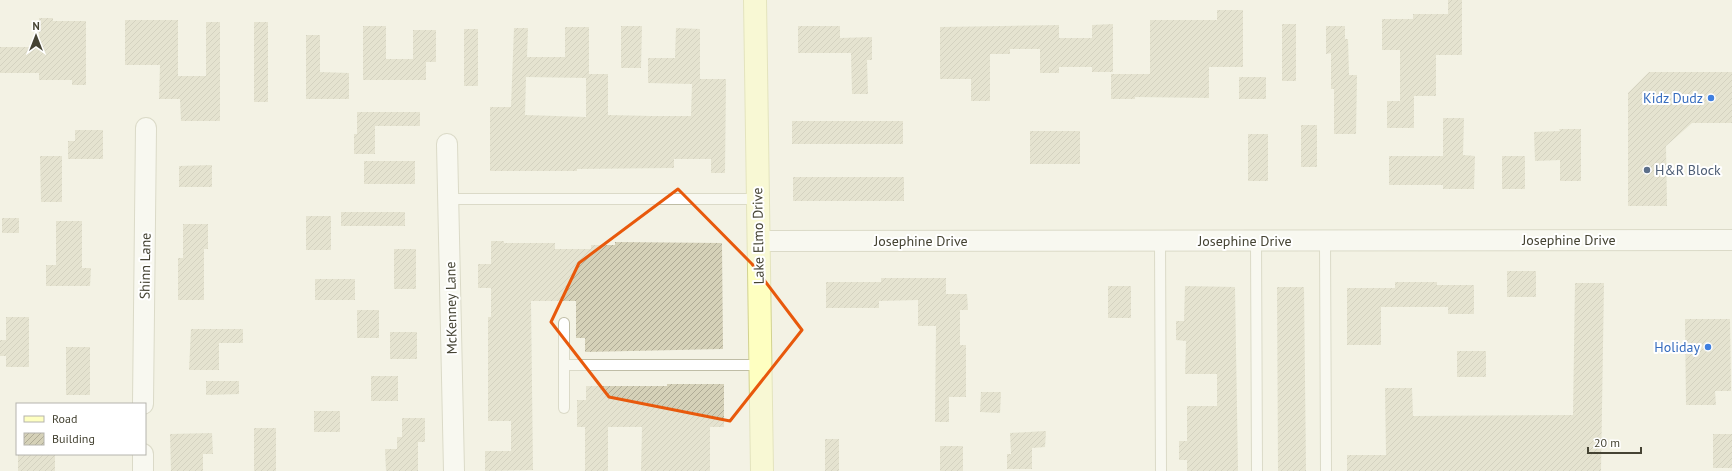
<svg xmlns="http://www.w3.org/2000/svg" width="1732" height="471" viewBox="0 0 1732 471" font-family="'PT Sans',sans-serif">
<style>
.building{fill:url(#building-hatch);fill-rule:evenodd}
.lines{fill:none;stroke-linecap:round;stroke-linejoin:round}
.service-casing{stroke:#bfbda6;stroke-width:12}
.minor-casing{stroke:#bfbda6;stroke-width:22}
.secondary-casing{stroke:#d2d28f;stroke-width:24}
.service{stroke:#fff;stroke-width:10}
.minor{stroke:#fff;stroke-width:20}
.secondary{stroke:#feffc1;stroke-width:22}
.marked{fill:none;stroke:#e8590c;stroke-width:3;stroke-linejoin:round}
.shop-dot{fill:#3f7fe0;stroke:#fff;stroke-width:1.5}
.service-dot{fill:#5c6f8a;stroke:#fff;stroke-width:1.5}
.labels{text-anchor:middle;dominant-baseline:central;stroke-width:4;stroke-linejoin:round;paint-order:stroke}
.shop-label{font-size:14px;fill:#366cbe;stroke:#fff;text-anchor:end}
.service-label{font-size:14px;fill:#4e5e75;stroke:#fff;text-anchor:start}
.street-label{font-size:14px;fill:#454333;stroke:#fff}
</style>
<defs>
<pattern id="building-hatch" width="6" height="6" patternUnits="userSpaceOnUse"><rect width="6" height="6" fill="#d5d1b8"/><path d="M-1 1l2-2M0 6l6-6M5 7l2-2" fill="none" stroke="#afab96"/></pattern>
</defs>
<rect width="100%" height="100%" fill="#f3f2e4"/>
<g class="building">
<polygon points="1448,0 1462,0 1462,55 1436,55 1436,96 1414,96 1414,128 1387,128 1387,101 1400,101 1400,50 1382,50 1382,19 1413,19 1413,14 1448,14"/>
<polygon points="1217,10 1243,10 1243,67 1209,67 1209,98 1135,97 1135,99 1111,99 1111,74 1150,74 1150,20 1217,20"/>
<polygon points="39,18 53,18 53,21 86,21 86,85 72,85 72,80 39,80 39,73 0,73 0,47 39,47"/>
<polygon points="125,20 178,20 178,76 206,76 206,22 220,22 220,121 181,121 180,99 159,99 160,65 125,65"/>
<rect x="254" y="22" width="14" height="80"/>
<polygon points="1113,24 1113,72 1092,72 1092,67 1059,67 1059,73 1040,73 1040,49 1010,49 1010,54 990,54 990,101 971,101 971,79 940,79 940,27 1059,25 1059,38 1092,38 1092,25"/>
<rect x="1282" y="24" width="14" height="57"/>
<polygon points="363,26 386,26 386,59 413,59 413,30 436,30 436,62 426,62 426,80 363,80"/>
<polygon points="621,26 642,26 641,68 621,68"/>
<polygon points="798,26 840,26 840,38 872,37 872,60 867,60 868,94 852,94 851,53 798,53"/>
<polygon points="1326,26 1345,26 1345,39 1348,39 1349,75 1357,75 1356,134 1334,134 1334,89 1331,89 1331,53 1326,54"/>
<path d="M 565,27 L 589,27 L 589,74 L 608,74 L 608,115 L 651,116 L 691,116 L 692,84 L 648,83 L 648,58 L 675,58 L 676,28 L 700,29 L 700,79 L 726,79 L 725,173 L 711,173 L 711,159 L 674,159 L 674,168 L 577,169 L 577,171 L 490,171 L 490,107 L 511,107 L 514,28 L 528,28 L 527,57 L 565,57 ZM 526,77 L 586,78 L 586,117 L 525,115 Z"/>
<rect x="464" y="29" width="14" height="57"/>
<polygon points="306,35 320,35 320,72 349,73 349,99 306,99"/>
<polygon points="1649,72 1732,72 1732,123 1692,123 1666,146 1667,206 1628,206 1628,93"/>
<rect x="1239" y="77" width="27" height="22"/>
<polygon points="357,112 420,112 420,126 375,126 375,154 354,154 354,134 357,134"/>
<polygon points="1443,118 1464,118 1463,155 1475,156 1474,189 1443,189 1443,185 1389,185 1389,156 1443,156"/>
<rect x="792" y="121" width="111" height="23"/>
<rect x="1301" y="125" width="16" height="42"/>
<polygon points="1559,129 1581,129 1581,181 1560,181 1560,160 1535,161 1534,132 1560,131"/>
<polygon points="75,130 103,130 103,159 68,159 68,141 75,141"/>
<rect x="1030" y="131" width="50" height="33"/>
<rect x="1248" y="134" width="20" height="47"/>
<polygon points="40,156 62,156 62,202 41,202"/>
<rect x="1502" y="156" width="23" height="33"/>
<rect x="364" y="161" width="51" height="23"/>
<polygon points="212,165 212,187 179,187 179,166"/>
<rect x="793" y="177" width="111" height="24"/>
<rect x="341" y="212" width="64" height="14"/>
<rect x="306" y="216" width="25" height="34"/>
<rect x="2" y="218" width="17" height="15"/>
<polygon points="56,221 82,221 82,268 91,268 90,286 46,286 46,265 56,265"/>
<polygon points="183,224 208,224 208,249 204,249 204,300 178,300 178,258 183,258"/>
<polygon points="491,241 504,241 504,243 555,243 555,249 591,249 591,245 615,245 615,242 722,243 723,349 585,352 585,338 576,338 576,301 531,301 533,470 485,471 485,451 511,451 511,421 488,421 488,317 491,317 491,288 478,288 478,264 491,264"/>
<rect x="394" y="249" width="22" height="40"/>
<rect x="1507" y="271" width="29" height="26"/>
<polygon points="881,278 946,278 946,294 967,294 968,310 960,310 960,345 966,345 966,397 949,397 949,422 935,422 936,326 918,326 918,300 879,301 879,308 826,308 826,282 881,282"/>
<rect x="315" y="279" width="40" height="21"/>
<polygon points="1395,282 1437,282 1437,285 1474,285 1474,314 1448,314 1448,307 1381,307 1381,345 1347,345 1347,288 1395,288"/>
<polygon points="1575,283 1604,283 1601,471 1347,471 1347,455 1386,455 1385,388 1412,388 1413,416 1573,415"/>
<rect x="1108" y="286" width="23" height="32"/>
<polygon points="1185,286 1235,287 1238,471 1187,471 1187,460 1179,460 1179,441 1187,441 1187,406 1217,406 1217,374 1185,374 1186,341 1176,340 1176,321 1184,321"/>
<polygon points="1277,287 1304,287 1306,471 1278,471"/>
<rect x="357" y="310" width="22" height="28"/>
<polygon points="6,317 29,317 29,367 6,367 6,356 0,356 0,340 6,340"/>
<polygon points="1685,319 1730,319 1731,391 1715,391 1716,405 1686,405"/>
<polygon points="191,329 243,329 243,343 219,343 219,370 189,370"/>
<rect x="390" y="332" width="27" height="27"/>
<rect x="66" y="347" width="24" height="48"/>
<rect x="1457" y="351" width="29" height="26"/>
<rect x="371" y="376" width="27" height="25"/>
<polygon points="206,381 239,381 239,394 206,395"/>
<polygon points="667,384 724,384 724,427 710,427 710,471 641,471 642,427 608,427 608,471 585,471 585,427 577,427 577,400 586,400 586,386 667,386"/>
<polygon points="981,392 1001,392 1000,413 980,412"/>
<rect x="314" y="411" width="26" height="21"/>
<polygon points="402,418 425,418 425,442 418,442 418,471 386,471 385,449 397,449 397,437 402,437"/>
<rect x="254" y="428" width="22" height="43"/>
<polygon points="1046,431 1045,447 1032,448 1032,469 1007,469 1007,454 1011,454 1010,433"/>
<polygon points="212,433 213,454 203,454 203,471 171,471 170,434"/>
<rect x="1713" y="434" width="19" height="34"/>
<rect x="825" y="439" width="14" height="32"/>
<rect x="940" y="446" width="23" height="25"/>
<rect x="18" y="454" width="37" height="17"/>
</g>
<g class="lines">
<defs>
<g id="service">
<polyline points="449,199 758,199"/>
<polyline points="1256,240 1257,471"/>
<polyline points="1325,240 1326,471"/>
<polyline points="1160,241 1161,471"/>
<polyline points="564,365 760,365"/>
<polyline points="564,408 564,323"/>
</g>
<g id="minor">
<polyline points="447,144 454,471"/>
<polyline points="758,241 1732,240"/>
<polyline points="143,404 146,128"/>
<polyline points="143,471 143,454"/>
</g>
<polyline id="secondary" points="755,0 762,471"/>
</defs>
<use href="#service" class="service-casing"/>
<use href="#minor" class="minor-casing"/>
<use href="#secondary" class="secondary-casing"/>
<use href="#service" class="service"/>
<use href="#minor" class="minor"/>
<use href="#secondary" class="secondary"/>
</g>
<path d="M0 0H1732V471H0ZM 678,189 L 752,264 L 802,330 L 730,421 L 609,397 L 551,322 L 579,263 Z" fill="#f3f2e4" fill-opacity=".55" fill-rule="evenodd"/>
<path class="marked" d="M 678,189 L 752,264 L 802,330 L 730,421 L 609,397 L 551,322 L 579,263 Z"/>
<g class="shop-dot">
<circle cx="1711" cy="98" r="4"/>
<circle cx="1708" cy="347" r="4"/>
</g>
<circle class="service-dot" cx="1647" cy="170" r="4"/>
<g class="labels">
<g class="shop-label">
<text x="1703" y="98">Kidz Dudz</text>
<text x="1700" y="347">Holiday</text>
</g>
<g class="service-label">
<text x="1655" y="170">H&amp;R Block</text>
</g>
<g class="street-label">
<text transform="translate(758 236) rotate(-91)">Lake Elmo Drive</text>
<text x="1569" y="240">Josephine Drive</text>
<text x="921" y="241">Josephine Drive</text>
<text x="1245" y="241">Josephine Drive</text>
<text transform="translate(145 266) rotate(-89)">Shinn Lane</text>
<text transform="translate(451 308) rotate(-91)">McKenney Lane</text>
</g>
</g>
<rect x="16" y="403" width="130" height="52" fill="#ffffff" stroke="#b5b4ad"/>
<rect x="24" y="416" width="20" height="6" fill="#feffc1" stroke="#b5b4ad"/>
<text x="52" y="423" font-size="12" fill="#454333">Road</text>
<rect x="24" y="433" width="20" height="12" fill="url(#building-hatch)" stroke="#b5b4ad"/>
<text x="52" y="443" font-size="12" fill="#454333">Building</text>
<g transform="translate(36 36)" stroke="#ffffff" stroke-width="3" paint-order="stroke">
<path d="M0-3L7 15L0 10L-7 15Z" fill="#454333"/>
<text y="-6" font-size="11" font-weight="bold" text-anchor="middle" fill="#454333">N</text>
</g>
<path d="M1588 447v6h53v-6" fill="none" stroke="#454333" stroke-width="2"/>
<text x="1594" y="447" font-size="12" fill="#454333" stroke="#ffffff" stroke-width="3" paint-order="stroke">20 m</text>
</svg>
